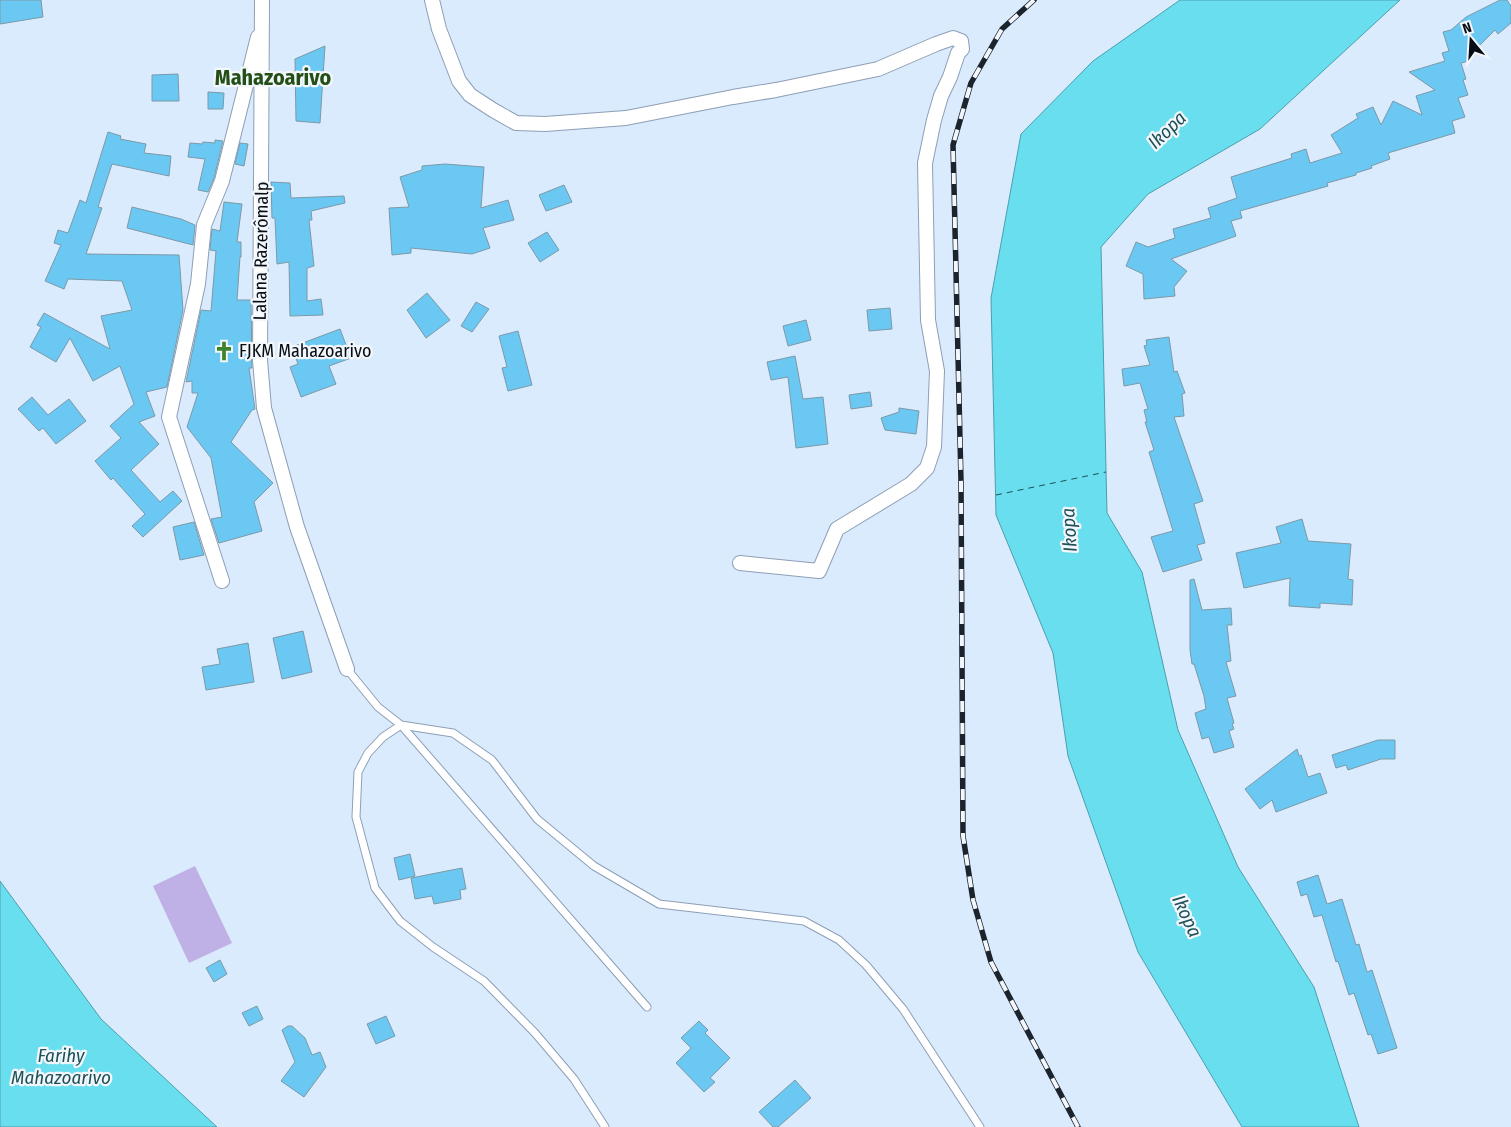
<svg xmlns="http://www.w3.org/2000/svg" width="1511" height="1127" viewBox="0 0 1511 1127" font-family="'Fira Sans Condensed',sans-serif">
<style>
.green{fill:#bfb0e5}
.water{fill:#68deee;stroke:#4b9fad}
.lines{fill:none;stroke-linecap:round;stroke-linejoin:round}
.ferry{stroke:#1d5157;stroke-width:1;stroke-dasharray:6 5;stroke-linecap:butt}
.building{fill:#6ac8f3;stroke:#7c99a7}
.lane-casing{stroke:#8d9fb5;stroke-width:9}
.street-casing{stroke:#8d9fb5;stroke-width:16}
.lane{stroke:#fff;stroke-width:7}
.street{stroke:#fff;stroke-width:14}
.rail-casing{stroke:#1b232c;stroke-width:5.5}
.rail{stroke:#f3f7fc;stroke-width:4;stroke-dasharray:11;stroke-linecap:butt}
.labels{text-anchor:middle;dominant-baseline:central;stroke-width:4.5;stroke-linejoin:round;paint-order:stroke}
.street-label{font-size:18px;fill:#060d14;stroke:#f3f7fc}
.poi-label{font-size:18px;fill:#060d14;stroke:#f3f7fc;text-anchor:start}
.water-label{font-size:19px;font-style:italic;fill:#1d5157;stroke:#f3f7fc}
.district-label{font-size:22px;font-weight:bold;fill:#234f16;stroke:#f3f7fc}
</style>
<rect width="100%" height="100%" fill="#dbebfe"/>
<polygon class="green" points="195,866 232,943 189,963 153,886"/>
<g class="water">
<polygon points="1180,0 1400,0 1260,129 1148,194 1101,247 1107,513 1142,572 1178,730 1238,867 1314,987 1359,1127 1242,1127 1138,952 1068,756 1053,653 996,515 991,298 1021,134 1093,61"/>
<polygon points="0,881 101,1019 217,1127 0,1127"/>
</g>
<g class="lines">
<polyline class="ferry" points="996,495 1106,472"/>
</g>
<g class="building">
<polygon points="0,0 41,0 43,17 0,24"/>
<polygon points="1500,0 1507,0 1511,6 1511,23 1498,34 1495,30 1468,57 1469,61 1461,63 1466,79 1463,80 1468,95 1458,98 1465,117 1452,121 1455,133 1388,153 1390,159 1371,166 1372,168 1356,173 1356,175 1327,183 1328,186 1240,211 1242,218 1231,221 1236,236 1171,259 1187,271 1174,287 1175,296 1144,299 1143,274 1126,266 1136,242 1148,247 1175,238 1173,229 1211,218 1208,208 1237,198 1231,177 1292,158 1291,154 1306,149 1310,163 1342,153 1331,135 1358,118 1356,114 1373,107 1381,125 1393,101 1422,115 1416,96 1435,90 1409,72 1445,61 1442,53 1449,51 1443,32 1451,30 1466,17"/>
<polygon points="325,46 320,123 296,121 295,59"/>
<polygon points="178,74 179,101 152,101 152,75"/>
<polygon points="208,92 224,93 223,109 208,109"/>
<polygon points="108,132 121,136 120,139 146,144 144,153 171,156 169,176 112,164 98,207 102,208 86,254 179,255 183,310 167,387 146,392 155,416 139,422 159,444 131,470 160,502 173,491 182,501 143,537 132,526 145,514 113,478 111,480 95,461 121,438 110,426 134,404 120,366 93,381 70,338 56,362 30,347 41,327 37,325 44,313 110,349 101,316 132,310 122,281 68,279 64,289 45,281 61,245 54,243 58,230 68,233 80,200 86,203"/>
<polygon points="215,140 223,141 214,178 208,192 198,190 205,159 188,157 190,143 202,144 203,142 215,143"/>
<polygon points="240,143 248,144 244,166 235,164"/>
<polygon points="445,164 484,167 481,208 508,200 514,220 483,228 490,248 472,254 411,248 411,253 392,255 389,208 409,207 400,177 422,170 422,166"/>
<polygon points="271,182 290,183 291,198 344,196 345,203 311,211 312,220 309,220 314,266 307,268 307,301 321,299 323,315 290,316 289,262 277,264 275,218 272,218"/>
<polygon points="564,185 572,202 546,211 539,195"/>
<polygon points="224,202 242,204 237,242 241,242 241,257 240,257 237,300 251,300 252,368 249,368 255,409 252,410 231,442 273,483 254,502 262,531 219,543 211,519 222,517 211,458 187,427 198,393 192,393 192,381 186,382 201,310 211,311 216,251 210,250 212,229 220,231"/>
<polygon points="132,207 181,219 195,225 193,245 127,228"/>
<polygon points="547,232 559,250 540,262 528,243"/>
<polygon points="427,293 450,320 426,338 407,310"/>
<polygon points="476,302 489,309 472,332 461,326"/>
<polygon points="890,308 892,329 869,331 867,310"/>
<polygon points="806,320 811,340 788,346 783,326"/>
<polygon points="340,329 351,358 329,366 336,384 301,397 290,367 298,364 292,347"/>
<polygon points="518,331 532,385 508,391 502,368 507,367 499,336"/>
<polygon points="1169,337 1174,372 1177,371 1185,393 1182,394 1184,416 1174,417 1203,501 1194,504 1205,543 1197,545 1202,560 1163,572 1151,537 1173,531 1149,452 1154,450 1145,422 1147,422 1144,410 1148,409 1140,383 1124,386 1122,369 1150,365 1144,346 1147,345 1146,340"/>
<polygon points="795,356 803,399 823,397 828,444 796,448 788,377 771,380 767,362"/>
<polygon points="870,392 872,406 851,409 849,395"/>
<polygon points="32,397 48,415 69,399 86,421 56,444 43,428 39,431 18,409"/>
<polygon points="899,408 919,411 916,434 885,430 881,418 899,412"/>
<polygon points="1302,519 1308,541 1351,544 1348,579 1353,580 1352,605 1320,603 1320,608 1289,606 1290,578 1244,588 1236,553 1281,543 1276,527"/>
<polygon points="194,522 204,555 180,560 173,527"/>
<polygon points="1194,579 1202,610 1231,608 1232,625 1227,625 1231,661 1226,662 1236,696 1227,698 1234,723 1232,724 1234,729 1229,731 1234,747 1214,753 1209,737 1202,739 1195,713 1206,709 1204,696 1194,664 1192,664 1190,650 1190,580"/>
<polygon points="303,631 312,672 282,679 273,638"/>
<polygon points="248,643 254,682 206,690 202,667 220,664 217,649"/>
<polygon points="1378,740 1395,740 1395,759 1381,759 1348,770 1346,765 1336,768 1332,755"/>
<polygon points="1297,749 1299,756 1301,755 1308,777 1320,773 1327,793 1276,812 1272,800 1260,809 1245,789"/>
<polygon points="410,854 415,876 399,880 394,858"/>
<polygon points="462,868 466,889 460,890 461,899 434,904 432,896 415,899 411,878"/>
<polygon points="1318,875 1327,904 1342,899 1356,945 1359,944 1367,972 1372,970 1397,1048 1378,1054 1371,1034 1368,1035 1354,993 1349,995 1338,961 1336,962 1322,915 1314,917 1307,894 1301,896 1297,882"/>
<polygon points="220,960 227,974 214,982 206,968"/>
<polygon points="257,1006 263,1019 249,1026 242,1013"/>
<polygon points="386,1016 395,1036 376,1044 367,1024"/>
<polygon points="699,1021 708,1030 705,1033 730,1058 710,1078 715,1082 704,1092 676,1063 691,1048 681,1038"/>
<polygon points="288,1026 292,1026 305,1038 312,1055 320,1052 326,1067 304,1097 281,1081 295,1062 282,1030"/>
<polygon points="795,1080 811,1098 778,1127 773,1127 759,1112"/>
</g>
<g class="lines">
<defs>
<g id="lane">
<polyline points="347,669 378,707 401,725 453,733 492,760 537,819 594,866 659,904 804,921 839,940 866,965 903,1009 980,1127"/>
<polyline points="605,1127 574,1079 535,1033 484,981 433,947 400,921 375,888 356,817 358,772 368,753 383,737 401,725 647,1007"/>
</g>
<g id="street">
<polyline points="262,0 260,360 264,408 297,527 347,669"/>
<polyline points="432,0 439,29 459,81 470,95 493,110 516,123 545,124 626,118 733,97 776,90 878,69 936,44 953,38 961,41 962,49 958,53 950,77 941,96 934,120 925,163 928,320 937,371 934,447 927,468 911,484 837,529 819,571 740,563"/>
<polyline points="222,581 169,417 198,284 204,225 222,181 258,37"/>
</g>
</defs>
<use href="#lane" class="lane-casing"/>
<use href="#street" class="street-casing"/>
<use href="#lane" class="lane"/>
<use href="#street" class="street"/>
<defs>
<polyline id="rail" points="1034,0 1002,29 971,83 953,145 961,481 963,836 973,900 991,962 1078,1127"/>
</defs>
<use href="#rail" class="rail-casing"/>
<use href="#rail" class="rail"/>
</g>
<defs>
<symbol id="church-bare" viewBox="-9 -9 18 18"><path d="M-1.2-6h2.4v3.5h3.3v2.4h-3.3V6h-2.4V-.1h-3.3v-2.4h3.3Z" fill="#3e842a" stroke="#f3f7fc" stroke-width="2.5" paint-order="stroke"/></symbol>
</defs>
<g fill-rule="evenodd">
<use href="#church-bare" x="210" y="337" width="28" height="28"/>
</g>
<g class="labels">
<g class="street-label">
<text transform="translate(261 251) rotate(-89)">Lalana Razerômalp</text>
</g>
<g class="poi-label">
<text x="239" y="351">FJKM Mahazoarivo</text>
</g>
<g class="water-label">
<text transform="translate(1167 130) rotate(-44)">Ikopa</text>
<text transform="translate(1069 530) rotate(-93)">Ikopa</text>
<text transform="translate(1187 916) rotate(65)">Ikopa</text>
<text x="61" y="1055">Farihy<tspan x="61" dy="22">Mahazoarivo</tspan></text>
</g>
<g class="district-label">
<text x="273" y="77">Mahazoarivo</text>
</g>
</g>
<g transform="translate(1471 40) rotate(342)" stroke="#f3f7fc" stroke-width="4" paint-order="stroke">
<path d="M0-4L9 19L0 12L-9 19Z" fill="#060d14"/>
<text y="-8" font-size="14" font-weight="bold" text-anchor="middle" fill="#060d14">N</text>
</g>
</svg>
